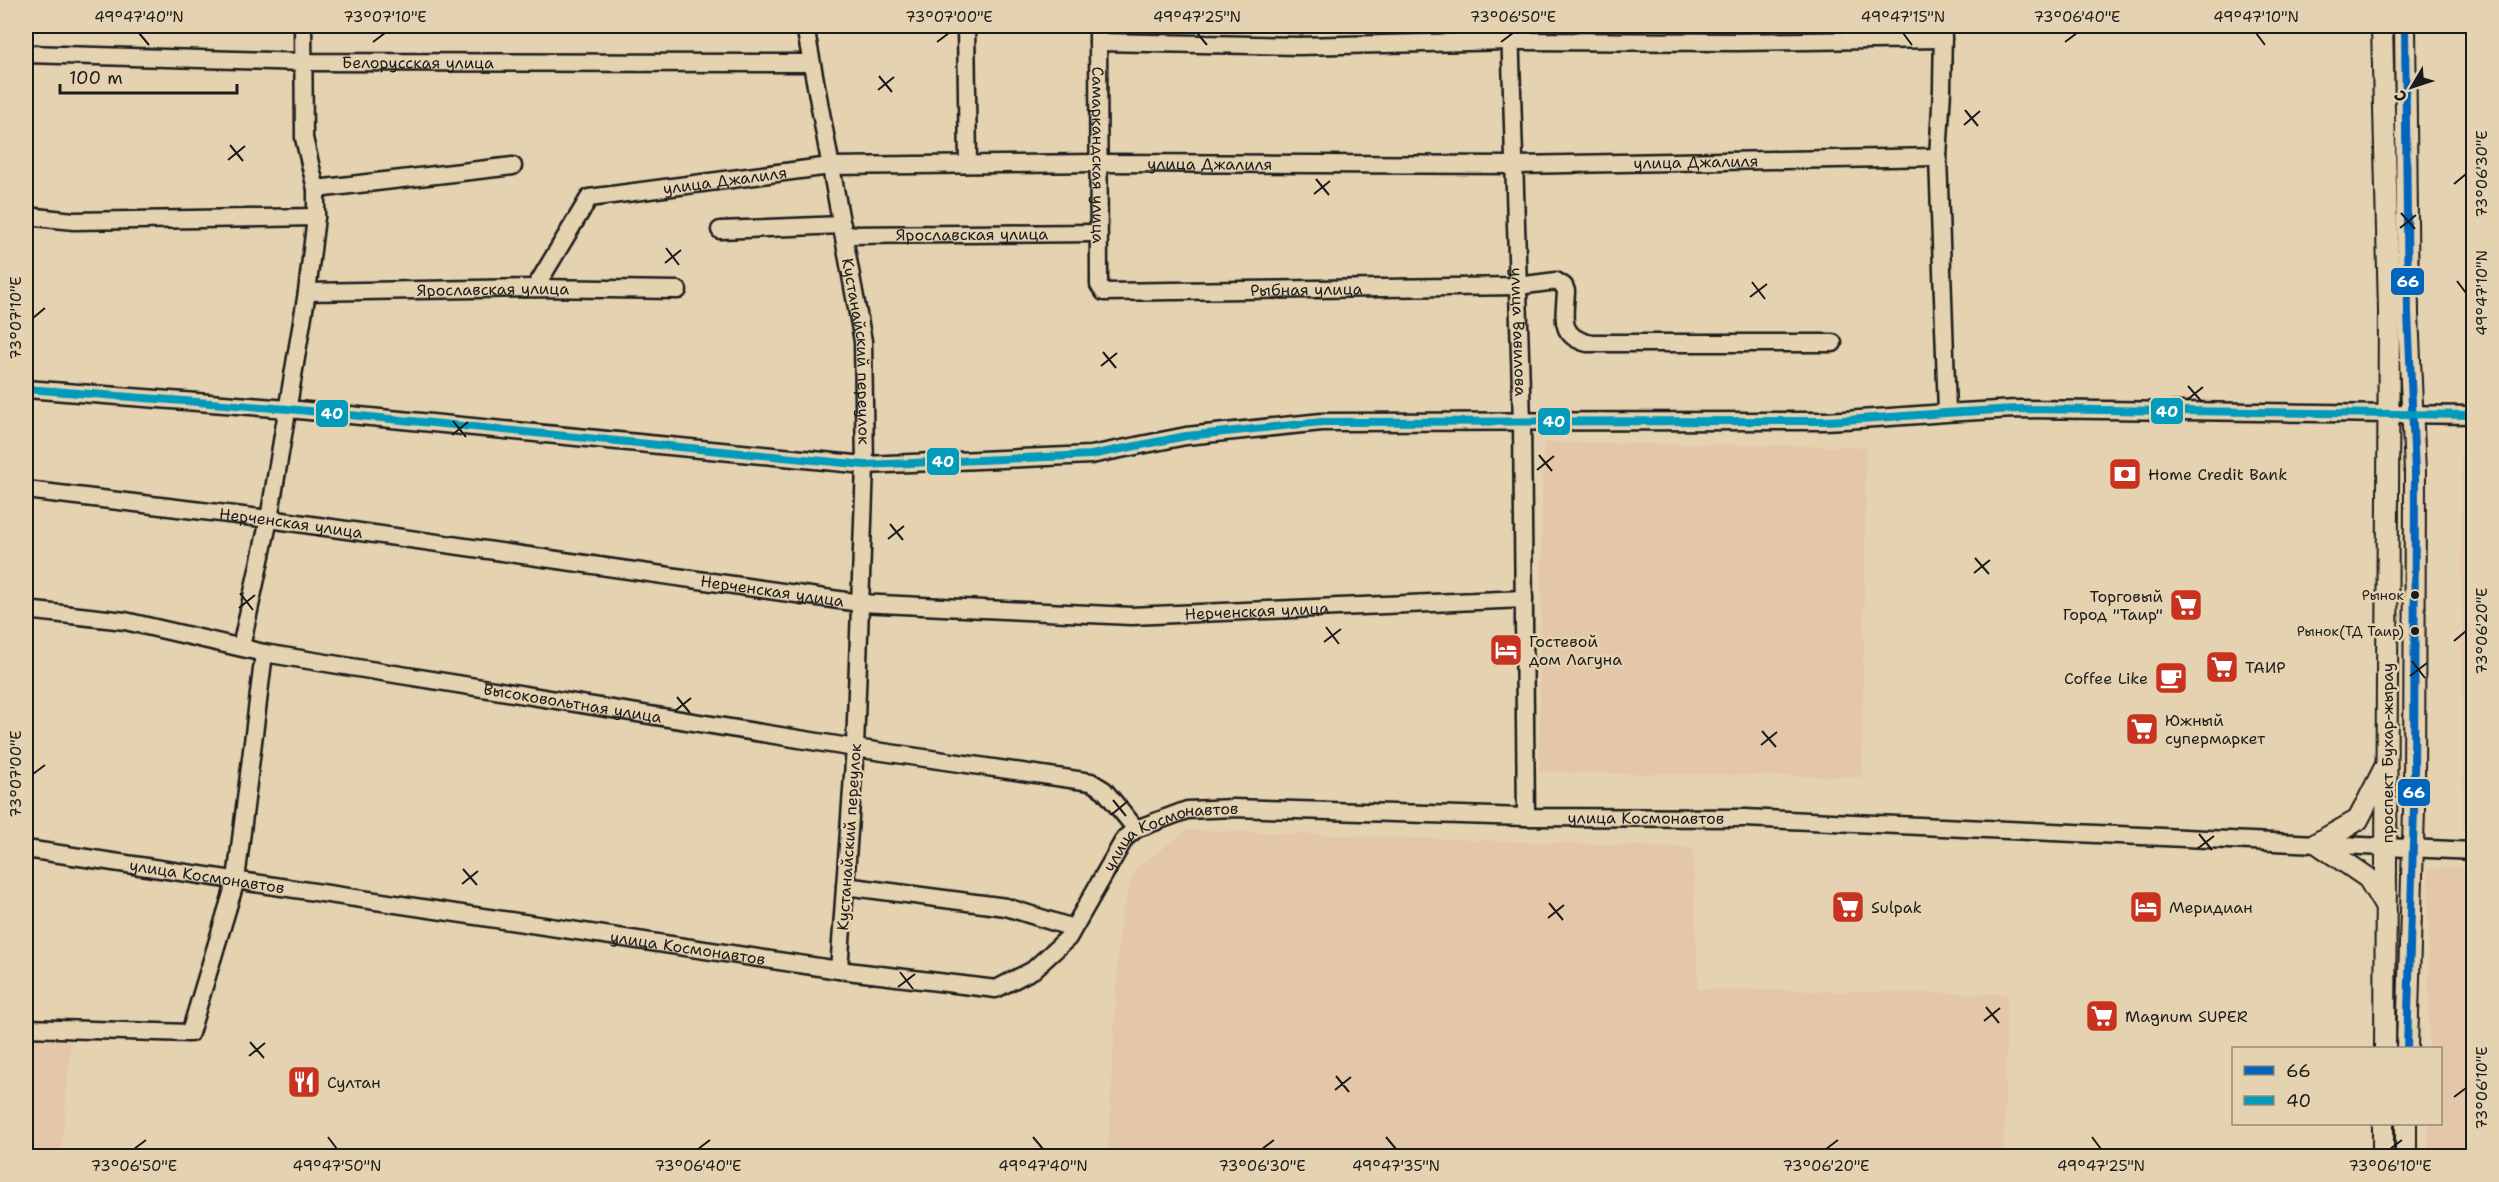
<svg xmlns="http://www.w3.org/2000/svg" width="2499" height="1182" viewBox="0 0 2499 1182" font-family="'Shantell Sans',sans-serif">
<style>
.built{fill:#e4c6a9}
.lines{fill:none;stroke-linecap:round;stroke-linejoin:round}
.minor-casing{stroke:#1c1c1c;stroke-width:21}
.major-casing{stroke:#1c1c1c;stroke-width:24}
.minor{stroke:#e5d2b0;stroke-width:16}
.major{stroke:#e5d2b0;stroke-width:20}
.bus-1-casing{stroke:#e5d2b0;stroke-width:12}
.bus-2-casing{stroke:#e5d2b0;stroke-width:12}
.bus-1{stroke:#0065bd;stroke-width:8}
.bus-2{stroke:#039bbc;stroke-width:8}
.ticks{fill:none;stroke:#1c1c1c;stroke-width:2}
.bus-dot{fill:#1c1c1c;stroke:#e5d2b0;stroke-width:2}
.labels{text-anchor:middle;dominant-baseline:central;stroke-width:5;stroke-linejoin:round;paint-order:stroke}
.bus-label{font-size:14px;fill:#1c1c1c;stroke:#e5d2b0;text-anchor:end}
.street-label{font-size:16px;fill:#1c1c1c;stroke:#e5d2b0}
.poi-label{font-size:16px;fill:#1c1c1c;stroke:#e5d2b0;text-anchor:start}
.line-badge{stroke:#e5d2b0;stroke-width:2}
.badge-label{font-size:16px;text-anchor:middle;font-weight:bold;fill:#fff}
.neatline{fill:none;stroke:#1c1c1c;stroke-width:2}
.ticks-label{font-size:15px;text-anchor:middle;fill:#1c1c1c}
</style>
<rect width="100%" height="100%" fill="#e5d2b0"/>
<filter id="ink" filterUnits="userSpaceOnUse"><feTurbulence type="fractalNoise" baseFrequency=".0167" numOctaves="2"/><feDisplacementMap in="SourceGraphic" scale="12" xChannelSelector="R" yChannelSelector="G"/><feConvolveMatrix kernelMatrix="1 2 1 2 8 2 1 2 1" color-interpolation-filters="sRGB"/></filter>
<g filter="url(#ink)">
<g class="built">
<polygon points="2461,440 2474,440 2473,828 2463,828"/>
<polygon points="1543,442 1866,447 1862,777 1539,772"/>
<polygon points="1187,830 1693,848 1698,989 2007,994 2004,1156 1108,1156 1120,917 1136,868"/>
<polygon points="2473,867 2473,1156 2427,1156 2430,1124 2440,1124 2440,1048 2429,1048 2428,868"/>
<polygon points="26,1039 71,1042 61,1156 26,1156"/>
</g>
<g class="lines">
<defs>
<g id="minor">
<path id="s1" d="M 805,26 L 863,341 L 865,465 L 855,748 L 839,970"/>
<polyline points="966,26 968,164"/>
<path id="s2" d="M 1098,26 L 1099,285 L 1104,292 L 1518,286 L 1556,281 L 1564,286 L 1566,291 C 1565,316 1558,335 1587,343 L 1833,343"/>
<path id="s3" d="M 1510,26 L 1522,422 L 1526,817"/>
<polyline points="1943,26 1942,90 1938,157 1947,411"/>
<polyline points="1098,42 1299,46 1511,41 1738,42 1943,39"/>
<path id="s4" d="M 26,54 L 304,62 L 810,63"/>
<polyline points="316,189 513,166"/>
<polyline points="26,216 74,221 316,217"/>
<polyline points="720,230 842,225"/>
<path id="s5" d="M 844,235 L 1098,233"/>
<path id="s6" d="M 535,288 L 589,198 L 830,166 L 1098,163 L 1514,165 L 1938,157"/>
<path id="s7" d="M 307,292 L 535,288 L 678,290"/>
<path d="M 26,389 L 288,409 L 865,465 L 1091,455 L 1186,436 L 1322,422 L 1822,421 C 1889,418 1955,411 2022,409 L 2474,415"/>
<path id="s8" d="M 26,490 L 269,519 L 860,603 L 1131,616 L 1524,599"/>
<path id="s9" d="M 26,610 L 125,621 L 264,653 L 855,748 L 1091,782 L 1104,790 L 1136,829"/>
<polyline points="241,647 269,519 307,292 316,217 316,189 304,138 303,26"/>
<path id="s10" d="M 26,849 L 839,970 L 996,989 L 1033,970 L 1068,938 L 1125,838 L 1136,829 L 1187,810 L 1234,808 L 1526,817 L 1745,818 L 2474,851"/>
<polyline points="845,886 1006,907 1073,928"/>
<polyline points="26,1028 190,1033 236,880 264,653"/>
</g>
<g id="major">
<polyline points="2382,26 2389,311 2385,1048"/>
<polyline points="2405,26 2408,314 2415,472 2414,809 2407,1048"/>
<polyline points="2384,769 2358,820 2317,843 2368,878 2385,906"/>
<polyline points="2383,1156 2383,1124"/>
<polyline points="2406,1156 2406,1124"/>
</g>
</defs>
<use href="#minor" class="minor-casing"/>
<use href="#major" class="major-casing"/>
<use href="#minor" class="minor"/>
<use href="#major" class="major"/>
<defs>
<polyline id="bus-1" points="2405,26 2408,314 2415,472 2414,809 2407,1048"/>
<path id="bus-2" d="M 26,389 L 288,409 L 865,465 L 1091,455 L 1186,436 L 1322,422 L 1822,421 C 1889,418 1955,411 2022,409 L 2474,415"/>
</defs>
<use href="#bus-1" class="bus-1-casing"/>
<use href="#bus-2" class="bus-2-casing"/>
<use href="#bus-1" class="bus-1"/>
<use href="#bus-2" class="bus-2"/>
</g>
</g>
<path class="ticks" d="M 139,33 L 149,45M 1197,33 L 1207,45M 1903,33 L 1912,45M 2256,33 L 2265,45M 373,42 L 385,33M 937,42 L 949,33M 1501,42 L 1513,33M 2065,42 L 2077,33M 879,76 L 892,92M 878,90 L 894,77M 1965,110 L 1978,126M 1964,125 L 1980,111M 230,145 L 243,161M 228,160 L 245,146M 1316,179 L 1329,195M 2454,184 L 2466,174M 1314,194 L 1330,181M 2401,213 L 2415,229M 2400,228 L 2416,215M 666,248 L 679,265M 665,263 L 681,250M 2457,281 L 2466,293M 1752,282 L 1765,299M 1750,297 L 1767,284M 33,318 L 45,308M 1103,352 L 1116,368M 1101,366 L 1117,353M 2188,386 L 2202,402M 2187,400 L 2203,387M 453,421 L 466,437M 452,435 L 468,422M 1539,455 L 1552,471M 1537,470 L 1554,456M 890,524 L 903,540M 888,539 L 904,526M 1975,558 L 1989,574M 1974,573 L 1990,560M 240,593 L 253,610M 239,608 L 255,595M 1326,627 L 1339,644M 2454,641 L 2466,631M 1324,642 L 1341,629M 2412,661 L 2425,678M 2410,676 L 2427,663M 677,697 L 690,713M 675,711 L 691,698M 1762,731 L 1776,747M 1761,745 L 1777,732M 33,774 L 45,765M 1113,800 L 1126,816M 1111,815 L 1128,801M 2199,834 L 2212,850M 2197,849 L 2214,836M 463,869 L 477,885M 462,884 L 478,871M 1549,903 L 1563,920M 1548,918 L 1564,905M 900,972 L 913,989M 898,987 L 915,974M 1986,1007 L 1999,1023M 1984,1021 L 2000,1008M 250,1042 L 264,1058M 249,1056 L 265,1043M 1336,1076 L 1349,1092M 1335,1090 L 1351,1077M 2454,1097 L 2466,1088M 328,1137 L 337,1149M 1033,1137 L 1043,1149M 1386,1137 L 1396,1149M 2092,1137 L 2101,1149M 134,1149 L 146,1140M 698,1149 L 710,1140M 1262,1149 L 1274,1140M 1826,1149 L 1838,1140M 2390,1149 L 2402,1140"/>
<defs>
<symbol id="bank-square" viewBox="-11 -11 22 22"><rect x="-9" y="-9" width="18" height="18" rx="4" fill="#c8321e" stroke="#e5d2b0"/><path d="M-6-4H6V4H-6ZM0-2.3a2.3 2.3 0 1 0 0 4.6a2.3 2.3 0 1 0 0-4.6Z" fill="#fff"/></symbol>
<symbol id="supermarket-square" viewBox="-11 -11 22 22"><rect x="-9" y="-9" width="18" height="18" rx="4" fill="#c8321e" stroke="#e5d2b0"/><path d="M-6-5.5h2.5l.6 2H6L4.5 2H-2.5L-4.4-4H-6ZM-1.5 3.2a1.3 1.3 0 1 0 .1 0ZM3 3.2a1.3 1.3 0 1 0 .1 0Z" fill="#fff"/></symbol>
<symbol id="hotel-square" viewBox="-11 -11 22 22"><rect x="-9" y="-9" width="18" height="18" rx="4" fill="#c8321e" stroke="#e5d2b0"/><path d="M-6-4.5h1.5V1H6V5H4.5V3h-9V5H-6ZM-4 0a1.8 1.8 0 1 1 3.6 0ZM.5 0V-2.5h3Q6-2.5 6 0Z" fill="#fff"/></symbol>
<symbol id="cafe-square" viewBox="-11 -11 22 22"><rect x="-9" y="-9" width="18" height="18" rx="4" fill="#c8321e" stroke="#e5d2b0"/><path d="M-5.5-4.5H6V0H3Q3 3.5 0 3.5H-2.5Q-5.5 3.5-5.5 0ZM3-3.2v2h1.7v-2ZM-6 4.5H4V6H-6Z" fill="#fff"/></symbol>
<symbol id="restaurant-square" viewBox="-11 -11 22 22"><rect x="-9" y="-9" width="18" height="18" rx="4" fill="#c8321e" stroke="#e5d2b0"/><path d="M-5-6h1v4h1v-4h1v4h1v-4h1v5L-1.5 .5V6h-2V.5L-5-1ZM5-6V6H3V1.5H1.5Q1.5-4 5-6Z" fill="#fff"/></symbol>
</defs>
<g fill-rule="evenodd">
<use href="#bank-square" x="2106" y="455" width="38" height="38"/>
<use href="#supermarket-square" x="2167" y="586" width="38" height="38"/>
<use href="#hotel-square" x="1487" y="631" width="38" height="38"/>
<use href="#supermarket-square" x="2203" y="648" width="38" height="38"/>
<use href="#cafe-square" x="2152" y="659" width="38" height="38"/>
<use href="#supermarket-square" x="2123" y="710" width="38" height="38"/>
<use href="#supermarket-square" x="1829" y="888" width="38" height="38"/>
<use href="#hotel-square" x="2127" y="888" width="38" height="38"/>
<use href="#supermarket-square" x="2083" y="997" width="38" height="38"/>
<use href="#restaurant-square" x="285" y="1063" width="38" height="38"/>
</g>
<g class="bus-dot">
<circle cx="2415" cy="595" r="5"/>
<circle cx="2415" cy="631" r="5"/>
</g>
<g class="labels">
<g class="bus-label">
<text x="2404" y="595">Рынок</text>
<text x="2404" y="631">Рынок(ТД Таир)</text>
</g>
<g class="street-label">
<text stroke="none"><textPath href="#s4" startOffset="392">Белорусская улица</textPath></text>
<text stroke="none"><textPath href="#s2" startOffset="129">Самаркандская улица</textPath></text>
<text stroke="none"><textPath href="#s6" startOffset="1214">улица Джалиля</textPath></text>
<text stroke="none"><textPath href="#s6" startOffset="728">улица Джалиля</textPath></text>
<text stroke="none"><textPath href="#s6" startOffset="242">улица Джалиля</textPath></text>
<text stroke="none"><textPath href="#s5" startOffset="128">Ярославская улица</textPath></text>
<text stroke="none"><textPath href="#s7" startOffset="186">Ярославская улица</textPath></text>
<text stroke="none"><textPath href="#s2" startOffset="470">Рыбная улица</textPath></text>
<text stroke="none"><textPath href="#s3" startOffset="306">улица Вавилова</textPath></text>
<text stroke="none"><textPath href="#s1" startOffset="330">Кустанайский переулок</textPath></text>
<text stroke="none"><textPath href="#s8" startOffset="267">Нерченская улица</textPath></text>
<text stroke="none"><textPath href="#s8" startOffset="753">Нерченская улица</textPath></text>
<text stroke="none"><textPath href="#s8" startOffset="1239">Нерченская улица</textPath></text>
<text stroke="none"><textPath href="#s9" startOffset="555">Высоковольтная улица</textPath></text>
<text transform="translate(2387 753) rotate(-90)">проспект Бухар-жырау</text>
<text stroke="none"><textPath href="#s10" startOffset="1712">улица Космонавтов</textPath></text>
<text transform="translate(849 837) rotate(-86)">Кустанайский переулок</text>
<text stroke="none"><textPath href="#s10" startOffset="1226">улица Космонавтов</textPath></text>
<text stroke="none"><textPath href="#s10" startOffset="183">улица Космонавтов</textPath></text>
<text stroke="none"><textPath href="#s10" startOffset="669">улица Космонавтов</textPath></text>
</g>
<g class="poi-label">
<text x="2148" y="474">Home Credit Bank</text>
<text x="2163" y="596" text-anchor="end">Торговый<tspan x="2163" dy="18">Город "Таир"</tspan></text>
<text x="1529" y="641">Гостевой<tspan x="1529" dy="18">дом Лагуна</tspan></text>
<text x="2245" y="667">ТАИР</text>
<text x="2148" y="678" text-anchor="end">Coffee Like</text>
<text x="2165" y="720">Южный<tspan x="2165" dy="18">супермаркет</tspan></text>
<text x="1871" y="907">Sulpak</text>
<text x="2169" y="907">Меридиан</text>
<text x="2125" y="1016">Magnum SUPER</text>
<text x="327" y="1082">Султан</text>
</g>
</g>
<g class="line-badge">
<rect x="2390" y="267" width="35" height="29" rx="6" fill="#0065bd"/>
<rect x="2150" y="397" width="34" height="28" rx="6" fill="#039bbc"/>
<rect x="315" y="399" width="34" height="29" rx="6" fill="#039bbc"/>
<rect x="1537" y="407" width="34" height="29" rx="6" fill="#039bbc"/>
<rect x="926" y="447" width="34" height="29" rx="6" fill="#039bbc"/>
<rect x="2397" y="778" width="34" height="29" rx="6" fill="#0065bd"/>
</g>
<g class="badge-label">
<text x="2408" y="287">66</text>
<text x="2167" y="417">40</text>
<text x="332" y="419">40</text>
<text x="1554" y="427">40</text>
<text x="943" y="467">40</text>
<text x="2414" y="798">66</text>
</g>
<rect width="2499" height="1182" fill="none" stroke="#e5d2b0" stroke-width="66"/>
<rect x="2232" y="1047" width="210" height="78" fill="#e5d2b0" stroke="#958975" stroke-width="1.5"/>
<rect x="2244" y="1066" width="30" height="9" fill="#0065bd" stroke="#958975" stroke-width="1.5"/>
<text x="2286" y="1077" font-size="18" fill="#1c1c1c">66</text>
<rect x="2244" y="1096" width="30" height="9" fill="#039bbc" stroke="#958975" stroke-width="1.5"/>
<text x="2286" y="1107" font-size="18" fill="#1c1c1c">40</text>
<g transform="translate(2412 87) rotate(231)" stroke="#e5d2b0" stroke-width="4.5" paint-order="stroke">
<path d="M0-4.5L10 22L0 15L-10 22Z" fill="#1c1c1c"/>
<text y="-9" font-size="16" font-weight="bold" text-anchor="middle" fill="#1c1c1c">С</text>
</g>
<path d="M60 84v9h177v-9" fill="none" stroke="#1c1c1c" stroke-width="3"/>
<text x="69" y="84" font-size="18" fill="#1c1c1c" stroke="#e5d2b0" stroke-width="4.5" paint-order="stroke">100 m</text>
<rect x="33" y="33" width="2433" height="1116" class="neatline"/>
<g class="ticks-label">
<text x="139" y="22">49°47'40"N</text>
<text x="385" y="22">73°07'10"E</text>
<text x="949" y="22">73°07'00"E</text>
<text x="1197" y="22">49°47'25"N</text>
<text x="1513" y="22">73°06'50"E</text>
<text x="1903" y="22">49°47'15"N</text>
<text x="2077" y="22">73°06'40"E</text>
<text x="2256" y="22">49°47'10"N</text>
<text transform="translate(2482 174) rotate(-90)" y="5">73°06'30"E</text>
<text transform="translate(2482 293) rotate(-90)" y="5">49°47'10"N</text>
<text transform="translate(16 318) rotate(-90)" y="5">73°07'10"E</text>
<text transform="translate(2482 631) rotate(-90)" y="5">73°06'20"E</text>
<text transform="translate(16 774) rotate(-90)" y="5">73°07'00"E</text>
<text transform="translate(2482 1088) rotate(-90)" y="5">73°06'10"E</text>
<text x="134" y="1171">73°06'50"E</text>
<text x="337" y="1171">49°47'50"N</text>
<text x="698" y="1171">73°06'40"E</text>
<text x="1043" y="1171">49°47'40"N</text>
<text x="1262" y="1171">73°06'30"E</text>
<text x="1396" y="1171">49°47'35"N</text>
<text x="1826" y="1171">73°06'20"E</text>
<text x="2101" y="1171">49°47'25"N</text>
<text x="2390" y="1171">73°06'10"E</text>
</g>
</svg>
